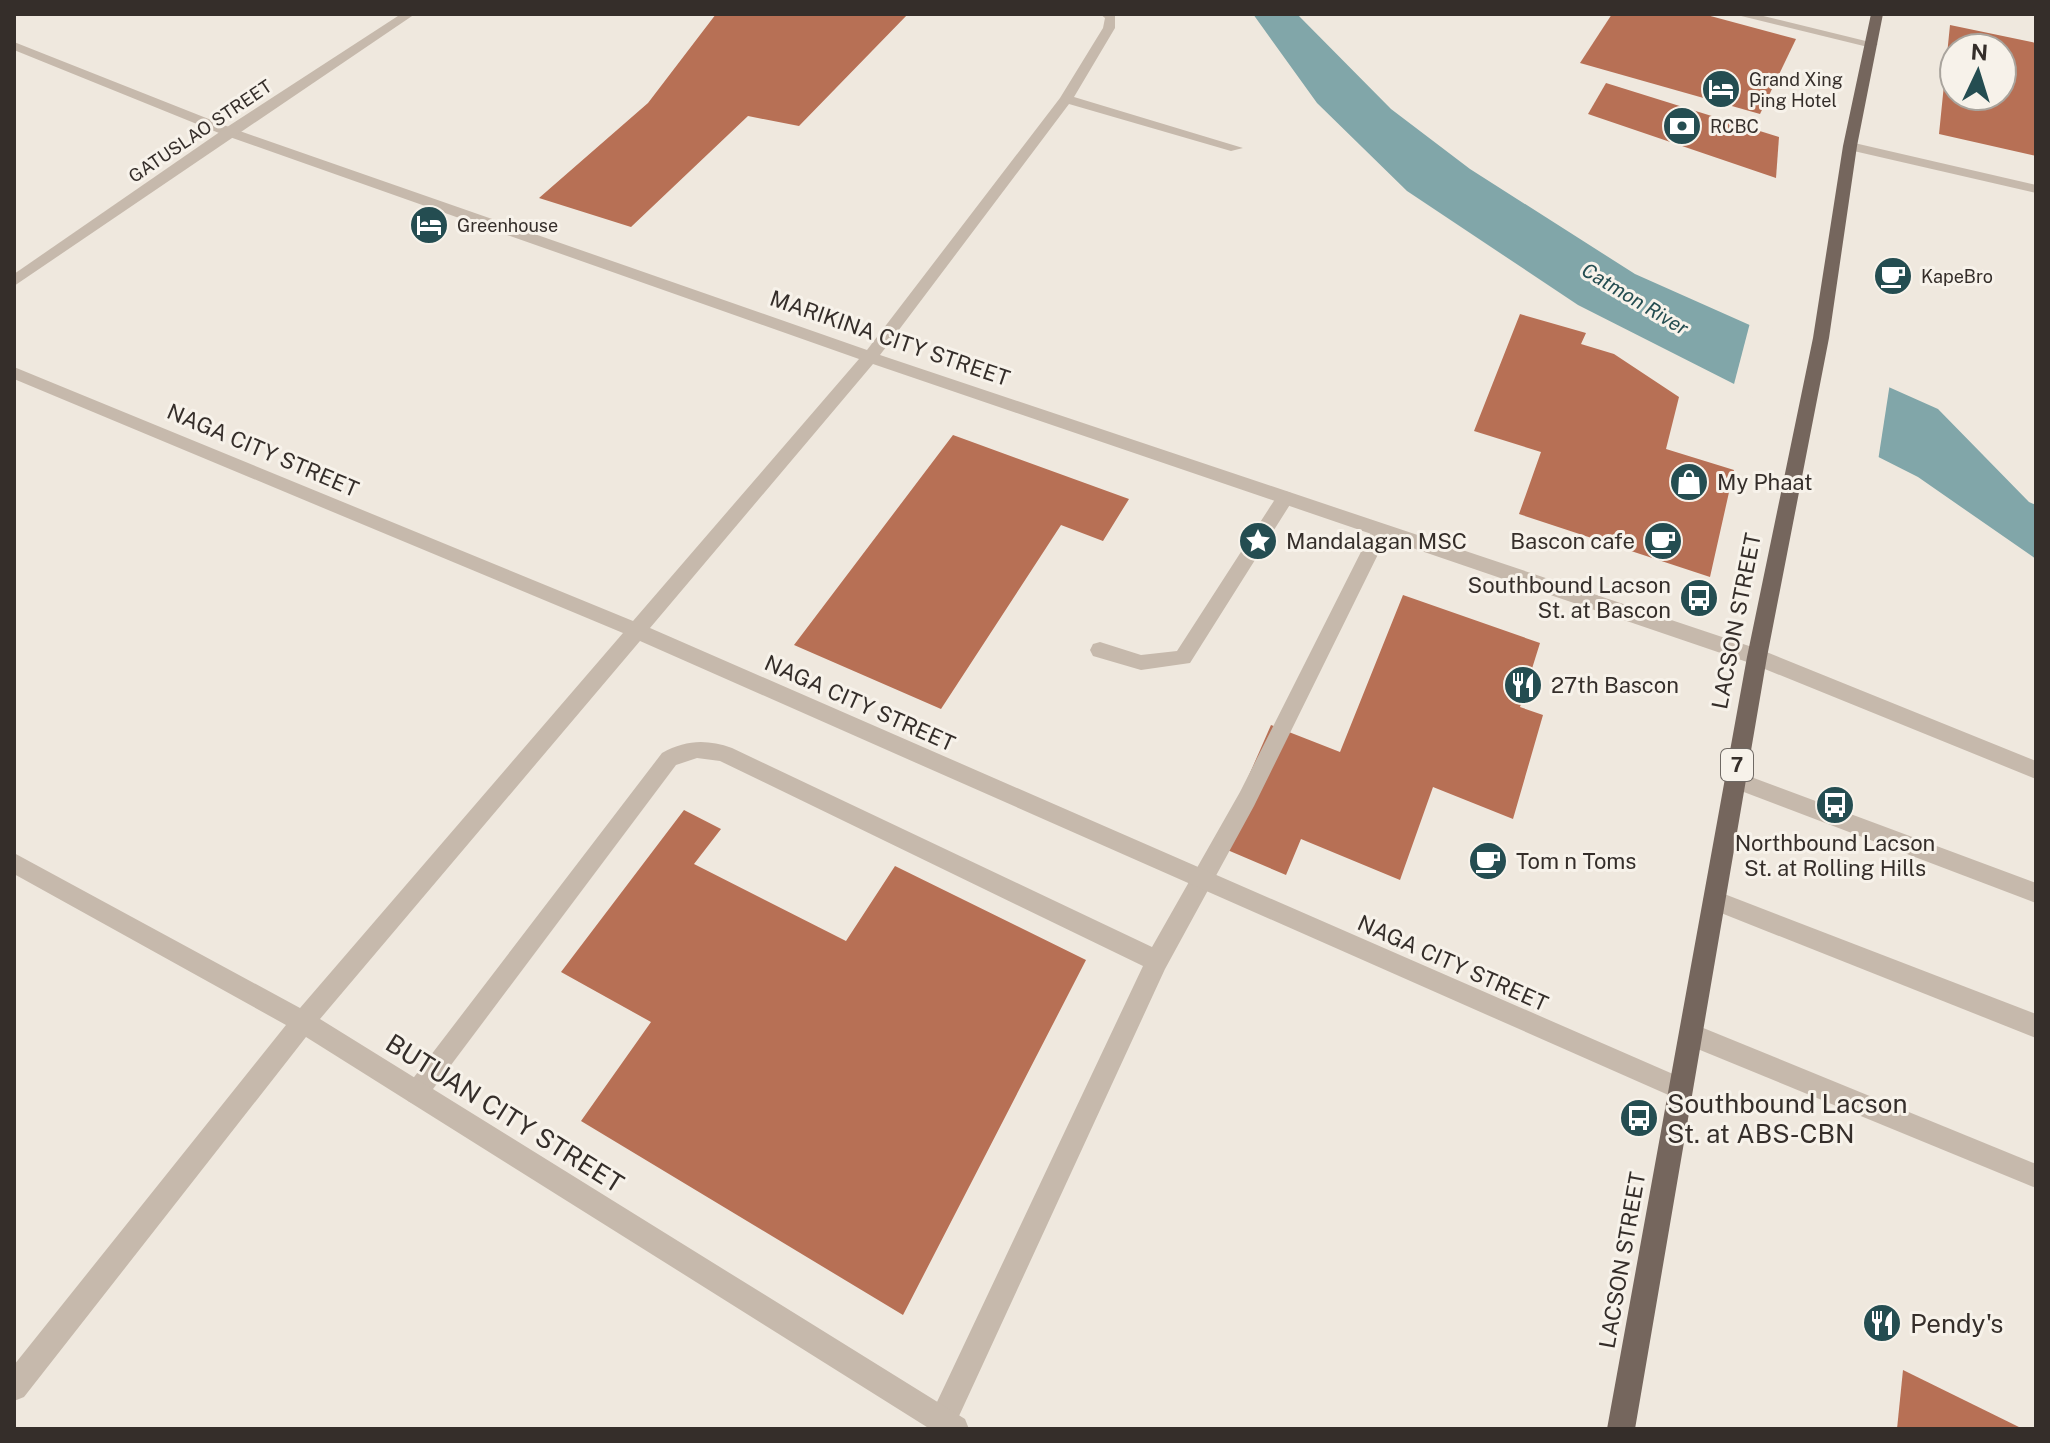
<svg xmlns="http://www.w3.org/2000/svg" width="2050" height="1443" viewBox="0 0 2050 1443" font-family="'Public Sans',sans-serif">
<style>
.water{fill:#81a6a9}
.pier{fill:#efe8de}
.building{fill:#b77055;fill-rule:evenodd}
.lines{fill:none;stroke-linecap:round;stroke-linejoin:round}
.service{fill:#c6b9ac;fill-rule:evenodd}
.minor{fill:#c6b9ac;fill-rule:evenodd}
.tertiary{fill:#c6b9ac;fill-rule:evenodd}
.primary{fill:#75665d;fill-rule:evenodd}
.labels{text-anchor:middle;dominant-baseline:central;stroke-width:6;stroke-linejoin:round;paint-order:stroke}
.far-poi-label{font-size:18px;fill:#352e2a;stroke:#f7f2ea;text-anchor:start}
.far-street-label{font-size:18px;fill:#352e2a;stroke:#f7f2ea}
.far-water-label{font-size:20px;font-style:italic;fill:#244d51;stroke:#f7f2ea}
.shield{fill:#f7f2ea;stroke:#6f6964;stroke-width:2}
.shield-label{font-size:20px;font-weight:bold;fill:#352e2a}
.street-label{font-size:22px;fill:#352e2a;stroke:#f7f2ea}
.poi-label{font-size:22px;fill:#352e2a;stroke:#f7f2ea;text-anchor:start}
.near-poi-label{font-size:26px;fill:#352e2a;stroke:#f7f2ea;text-anchor:start}
.near-street-label{font-size:26px;fill:#352e2a;stroke:#f7f2ea}
</style>
<rect width="100%" height="100%" fill="#efe8de"/>
<polygon class="water" points="1253,14 1297,14 1391,109 1470,169 1635,274 1938,409 2029,502 2036,505 2036,559 1918,477 1578,305 1407,191 1317,103"/>
<polygon class="pier" points="1751,319 1890,383 1878,461 1733,388"/>
<g class="building">
<polygon points="716,14 908,14 799,126 748,116 631,227 539,198 648,103"/>
<polygon points="1612,14 1703,14 1796,39 1760,114 1580,63"/>
<path d="M 1950,25 L 2036,43 L 2036,156 L 1939,134 ZM 1954,48 L 2002,48 L 2002,96 L 1954,96 Z"/>
<polygon points="1606,83 1779,137 1776,178 1588,114"/>
<polygon points="1520,314 1586,333 1581,344 1614,354 1679,397 1666,449 1734,470 1710,577 1519,514 1541,452 1474,431"/>
<polygon points="953,435 1129,499 1103,541 1061,525 941,709 794,645"/>
<polygon points="1403,595 1540,643 1520,707 1543,715 1513,819 1433,787 1400,880 1301,839 1286,875 1218,846 1271,725 1340,752"/>
<polygon points="684,810 721,829 694,864 846,941 895,866 1086,960 903,1315 581,1121 651,1022 561,972"/>
<polygon points="1903,1370 2023,1429 1897,1429"/>
</g>
<g class="lines">
<g class="service">
<polygon points="1733,14 1755,14 1878,44 1872,48"/>
<polygon points="1285,491 1291,493 1294,498 1291,503 1190,663 1141,670 1093,656 1090,650 1093,644 1100,642 1141,655 1177,651 1279,493"/>
<path d="M 1381,523 L 1390,530 L 1254,806 L 1165,969 L 953,1429 L 932,1429 L 928,1421 L 1143,966 L 720,761 L 697,758 L 676,765 L 424,1101 L 416,1105 L 408,1101 L 404,1093 L 408,1085 L 662,753 C 686,740 706,739 732,748 L 1152,947 L 1240,792 L 1372,530 Z"/>
<polygon points="1735,771 2036,883 2036,903 1728,786 1725,780 1728,774"/>
<polygon points="1714,890 2036,1014 2036,1038 1706,907 1703,900 1706,893"/>
<polygon points="1691,1023 2036,1164 2036,1188 1683,1043 1679,1035 1683,1027"/>
</g>
<polygon class="minor" points="1100,14 1115,14 1115,28 1074,97 1243,148 1231,151 1069,104 880,355 1764,651 2036,761 2036,779 1750,663 873,364 650,628 1689,1081 1693,1089 1689,1097 1681,1101 1673,1097 640,641 320,1019 965,1419 969,1429 930,1429 306,1037 24,1397 14,1401 14,1365 286,1025 14,874 14,853 300,1008 623,633 14,379 14,367 633,621 859,359 224,135 14,50 14,42 234,129 867,350 1060,98 1103,28 1105,18"/>
<g class="tertiary">
<polygon points="401,14 415,14 14,286 14,274 224,129"/>
<polygon points="1850,142 2036,185 2036,193 1845,149 1843,146"/>
</g>
<polygon class="primary" points="1871,14 1883,14 1857,146 1829,338 1767,657 1635,1429 1607,1429 1747,657 1813,338 1843,146"/>
</g>
<defs>
<symbol id="hotel-disc" viewBox="-11 -11 22 22"><circle r="9.5" fill="#244d51" stroke="#f7f2ea"/><path d="M-6-4.5h1.5V1H6V5H4.5V3h-9V5H-6ZM-4 0a1.8 1.8 0 1 1 3.6 0ZM.5 0V-2.5h3Q6-2.5 6 0Z" fill="#fff"/></symbol>
<symbol id="bank-disc" viewBox="-11 -11 22 22"><circle r="9.5" fill="#244d51" stroke="#f7f2ea"/><path d="M-6-4H6V4H-6ZM0-2.3a2.3 2.3 0 1 0 0 4.6a2.3 2.3 0 1 0 0-4.6Z" fill="#fff"/></symbol>
<symbol id="cafe-disc" viewBox="-11 -11 22 22"><circle r="9.5" fill="#244d51" stroke="#f7f2ea"/><path d="M-5.5-4.5H6V0H3Q3 3.5 0 3.5H-2.5Q-5.5 3.5-5.5 0ZM3-3.2v2h1.7v-2ZM-6 4.5H4V6H-6Z" fill="#fff"/></symbol>
<symbol id="shop-disc" viewBox="-11 -11 22 22"><circle r="9.5" fill="#244d51" stroke="#f7f2ea"/><path d="M-5-2.5h2.3a2.7 3.5 0 0 1 5.4 0H5L5.5 6h-11ZM-1.5-2.5h3a1.5 2.3 0 0 0-3 0Z" fill="#fff"/></symbol>
<symbol id="sight-disc" viewBox="-11 -11 22 22"><circle r="9.5" fill="#244d51" stroke="#f7f2ea"/><path d="M0-6L1.8-2.2L6-1.7L2.9 1.2L3.7 5.4L0 3.3L-3.7 5.4L-2.9 1.2L-6-1.7L-1.8-2.2Z" fill="#fff"/></symbol>
<symbol id="bus-disc" viewBox="-11 -11 22 22"><circle r="9.5" fill="#244d51" stroke="#f7f2ea"/><path d="M-5-6H5V4H4V6H2V4H-2V6H-4V4H-5ZM-3.5-4V0h7V-4ZM-3.5 1.2v1.5H-2V1.2ZM2 1.2v1.5H3.5V1.2Z" fill="#fff"/></symbol>
<symbol id="restaurant-disc" viewBox="-11 -11 22 22"><circle r="9.5" fill="#244d51" stroke="#f7f2ea"/><path d="M-5-6h1v4h1v-4h1v4h1v-4h1v5L-1.5 .5V6h-2V.5L-5-1ZM5-6V6H3V1.5H1.5Q1.5-4 5-6Z" fill="#fff"/></symbol>
</defs>
<g fill-rule="evenodd">
<use href="#hotel-disc" x="1699" y="67" width="44" height="44"/>
<use href="#bank-disc" x="1660" y="104" width="44" height="44"/>
<use href="#hotel-disc" x="407" y="203" width="44" height="44"/>
<use href="#cafe-disc" x="1871" y="254" width="44" height="44"/>
<use href="#shop-disc" x="1667" y="460" width="44" height="44"/>
<use href="#sight-disc" x="1236" y="519" width="44" height="44"/>
<use href="#cafe-disc" x="1641" y="519" width="44" height="44"/>
<use href="#bus-disc" x="1677" y="576" width="44" height="44"/>
<use href="#restaurant-disc" x="1501" y="663" width="44" height="44"/>
<use href="#bus-disc" x="1813" y="783" width="44" height="44"/>
<use href="#cafe-disc" x="1466" y="839" width="44" height="44"/>
<use href="#bus-disc" x="1617" y="1096" width="44" height="44"/>
<use href="#restaurant-disc" x="1860" y="1301" width="44" height="44"/>
</g>
<g class="labels">
<g class="far-poi-label">
<text x="1749" y="79">Grand Xing<tspan x="1749" dy="21">Ping Hotel</tspan></text>
<text x="1710" y="126">RCBC</text>
<text x="457" y="225">Greenhouse</text>
<text x="1921" y="276">KapeBro</text>
</g>
<g class="far-street-label">
<text transform="translate(200 131) rotate(-34)">GATUSLAO STREET</text>
</g>
<g class="far-water-label">
<text transform="translate(1635 299) rotate(31)">Catmon River</text>
</g>
<rect class="shield" x="1721" y="749" width="32" height="32" rx="6"/>
<g class="shield-label">
<text x="1737" y="765">7</text>
</g>
<g class="street-label">
<text transform="translate(890 338) rotate(19)">MARIKINA CITY STREET</text>
<text transform="translate(263 450) rotate(23)">NAGA CITY STREET</text>
<text transform="translate(1736 621) rotate(-79)">LACSON STREET</text>
<text transform="translate(860 703) rotate(24)">NAGA CITY STREET</text>
<text transform="translate(1453 963) rotate(24)">NAGA CITY STREET</text>
<text transform="translate(1622 1260) rotate(-80)">LACSON STREET</text>
</g>
<g class="poi-label">
<text x="1717" y="482">My Phaat</text>
<text x="1286" y="541">Mandalagan MSC</text>
<text x="1635" y="541" text-anchor="end">Bascon cafe</text>
<text x="1671" y="585" text-anchor="end">Southbound Lacson<tspan x="1671" dy="25">St. at Bascon</tspan></text>
<text x="1551" y="685">27th Bascon</text>
<text x="1835" y="843" text-anchor="middle">Northbound Lacson<tspan x="1835" dy="25">St. at Rolling Hills</tspan></text>
<text x="1516" y="861">Tom n Toms</text>
</g>
<g class="near-poi-label">
<text x="1667" y="1103">Southbound Lacson<tspan x="1667" dy="30">St. at ABS-CBN</tspan></text>
<text x="1910" y="1323">Pendy's</text>
</g>
<g class="near-street-label">
<text transform="translate(505 1113) rotate(32)">BUTUAN CITY STREET</text>
</g>
</g>
<rect width="2050" height="1443" fill="none" stroke="#352e2a" stroke-width="32"/>
<g transform="translate(1978 72) rotate(4)"><circle r="38" fill="#f7f2ea" stroke="#a9a49d" stroke-width="2"/>
<path d="M0-6L14 30L0 20L-14 30Z" fill="#244d51"/>
<text y="-12" font-size="22" font-weight="bold" text-anchor="middle" fill="#352e2a">N</text>
</g>
</svg>
